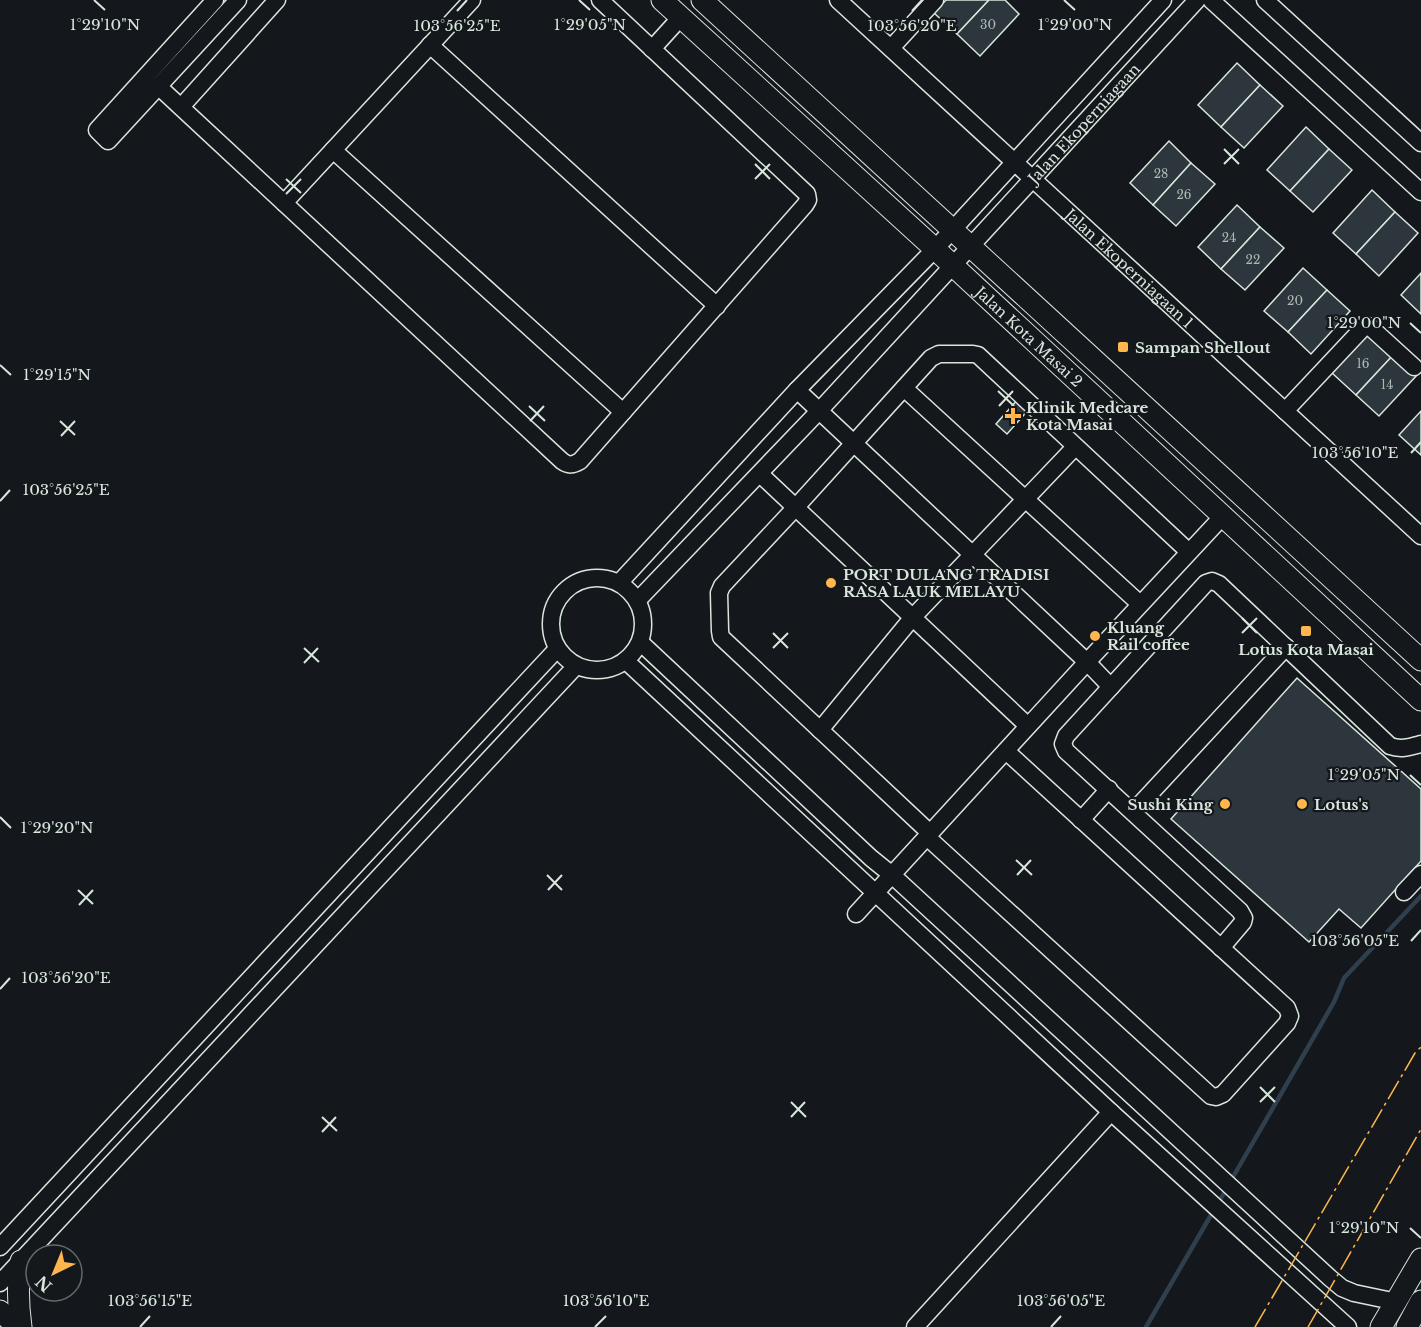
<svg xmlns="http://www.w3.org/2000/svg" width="1421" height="1327" viewBox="0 0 1421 1327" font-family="'Libre Baskerville',serif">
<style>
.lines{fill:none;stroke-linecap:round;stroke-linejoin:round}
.stream{stroke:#2f3f4d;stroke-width:4.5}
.building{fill:#2c363c;stroke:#d8e6dc;stroke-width:1.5}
.minor-casing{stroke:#d8e6dc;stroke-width:19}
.major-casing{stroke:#d8e6dc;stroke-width:23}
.minor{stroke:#14181c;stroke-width:16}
.major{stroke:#14181c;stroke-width:21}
.power{stroke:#ffb74d;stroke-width:1.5;stroke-dasharray:21 4.5 3 4.5;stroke-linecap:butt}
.ticks{fill:none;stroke:#d8e6dc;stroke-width:2}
.poi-dot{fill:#ffb74d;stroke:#14181c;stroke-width:2}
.labels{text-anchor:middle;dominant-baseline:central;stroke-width:4.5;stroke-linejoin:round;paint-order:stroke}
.number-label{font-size:12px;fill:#adbab4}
.street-label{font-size:15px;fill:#d8e6dc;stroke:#14181c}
.poi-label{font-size:15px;font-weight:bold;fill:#d8e6dc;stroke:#14181c;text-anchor:start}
.ticks-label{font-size:15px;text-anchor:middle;fill:#d8e6dc;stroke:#14181c;stroke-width:4.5;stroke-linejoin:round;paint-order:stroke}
</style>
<rect width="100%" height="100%" fill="#14181c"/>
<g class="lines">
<g class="stream">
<polyline points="1233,1177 1334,1002 1344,978 1421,896"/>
<polyline points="1220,1200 1224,1193"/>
<polyline points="1146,1327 1211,1215"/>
</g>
</g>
<g class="building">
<polygon points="946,0 989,0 957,34 934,13"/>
<polygon points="989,0 1005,0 1019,14 980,56 957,34"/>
<polygon points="1237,63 1260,85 1221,127 1198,105"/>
<polygon points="1260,85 1283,106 1244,148 1221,127"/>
<polygon points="1306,127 1329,149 1290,191 1267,170"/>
<polygon points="1169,141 1191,163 1153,205 1130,183"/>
<polygon points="1329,149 1352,170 1313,212 1290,191"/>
<polygon points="1191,163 1215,184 1176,226 1153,205"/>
<polygon points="1372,190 1395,212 1356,254 1333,233"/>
<polygon points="1237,205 1260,227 1221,269 1198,247"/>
<polygon points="1395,212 1418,233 1379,276 1356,254"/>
<polygon points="1260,227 1284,248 1245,290 1221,269"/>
<polygon points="1303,268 1327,290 1288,332 1264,311"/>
<polygon points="1421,273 1421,314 1401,295"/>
<polygon points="1327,290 1350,311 1311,354 1288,332"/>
<polygon points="1371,331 1395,353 1356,395 1332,373"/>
<polygon points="1395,353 1418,374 1379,416 1356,395"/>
<polygon points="1019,398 1030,408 1007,434 996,424"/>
<polygon points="1421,411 1421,455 1399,435"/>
<polygon points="1297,678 1421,789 1421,861 1361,928 1339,909 1309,942 1171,819"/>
</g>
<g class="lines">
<defs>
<g id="minor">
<polyline points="215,0 97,130 108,141 238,0"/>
<path id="s1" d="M 838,0 L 1421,536"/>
<polyline points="1211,0 1421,192"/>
<polyline points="1265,0 1421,143"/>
<polyline points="430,45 717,306"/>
<polyline points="891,48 935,0"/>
<polyline points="652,49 681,17"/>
<path d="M 158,86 L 562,461 C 569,466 573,465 580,461 L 805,205 L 808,200 L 807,194 L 600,0"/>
<polyline points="181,107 277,0"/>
<polyline points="333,150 623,412"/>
<polyline points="284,203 472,0"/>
<polyline points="904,388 1140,604"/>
<polyline points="797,390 1087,662 1111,687"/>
<polyline points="1285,411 1363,328 1369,326 1414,367"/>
<polyline points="760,474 1028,726"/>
<circle cx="597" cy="624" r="46"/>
<polyline points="619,583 797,390 935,249 1163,0"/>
<path id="s2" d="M 637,601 L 820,410 L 1197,0"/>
<polyline points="640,642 871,858 892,875 1330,1278 1342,1288 1354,1293 1397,1302"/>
<polyline points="626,661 1111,1112 1348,1327"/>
<polyline points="820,730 913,617 1075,447"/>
<polyline points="1133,812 1286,647"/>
<polyline points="1081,820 1109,789"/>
<polyline points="930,833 721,637 720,631 719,593 722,586 796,507 931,358 939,354 973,354 978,355 1189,552"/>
<polyline points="927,837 1211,1096 1216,1097 1223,1094 1287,1023 1290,1016 1287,1008 1006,751"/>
<polyline points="1404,892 1421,874"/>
<polyline points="856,914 1087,662 1223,516"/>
<path d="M 1221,948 L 1243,922 L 1244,918 L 1240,911 L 1066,751 L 1063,744 L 1066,736 L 1206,583 L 1212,581 L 1219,584 L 1390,746 C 1401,750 1410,747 1421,744"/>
<polyline points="0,1247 557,649"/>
<polyline points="0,1283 576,666"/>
<polyline points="915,1327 1111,1112"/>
</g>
<g id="major">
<path id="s3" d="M 662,0 L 935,249 L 1421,700"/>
<polyline points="702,0 1421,660"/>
<path d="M 21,1261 C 17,1283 18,1305 21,1327"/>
<polyline points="0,1311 18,1327"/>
<polyline points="1381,1327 1421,1259"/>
<polyline points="1407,1327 1421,1301"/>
</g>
</defs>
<use href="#minor" class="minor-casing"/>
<use href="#major" class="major-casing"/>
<use href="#minor" class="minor"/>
<use href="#major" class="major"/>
<g class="power">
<polyline points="1255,1327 1415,1053 1421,1047"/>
<polyline points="1308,1327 1421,1129"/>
</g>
</g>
<path class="ticks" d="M 94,0 L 105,10M 579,0 L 590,10M 1064,0 L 1075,10M 457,11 L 467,0M 912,11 L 922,0M 1224,149 L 1239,164M 755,164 L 770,179M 1224,164 L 1239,149M 286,179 L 301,193M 755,179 L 770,164M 286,194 L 301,179M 1410,323 L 1421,333M 0,365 L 11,375M 998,391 L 1014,406M 529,406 L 545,421M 999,406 L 1013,391M 60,421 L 75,435M 530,421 L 544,406M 61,436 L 75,421M 1411,453 L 1421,442M 0,501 L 10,490M 1242,618 L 1257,633M 773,633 L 788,648M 1242,633 L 1257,618M 304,648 L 319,662M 773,648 L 788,633M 304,663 L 318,648M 1410,775 L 1421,785M 0,817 L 11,828M 1016,860 L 1032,875M 547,875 L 562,890M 1017,875 L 1031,860M 78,890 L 93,904M 548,890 L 562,875M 79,905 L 93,890M 1411,941 L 1421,930M 0,989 L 10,978M 1260,1087 L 1275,1102M 791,1102 L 806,1117M 1260,1102 L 1275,1087M 322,1117 L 337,1131M 791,1117 L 805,1102M 322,1132 L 336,1117M 1410,1228 L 1421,1238M 140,1327 L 150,1316M 595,1327 L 606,1316M 1051,1327 L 1061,1316"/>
<g class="poi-dot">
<rect x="1117" y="341" width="12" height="12" rx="3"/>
<path d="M1010 407h6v6h6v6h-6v6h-6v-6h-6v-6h6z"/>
<circle cx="831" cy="583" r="6"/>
<rect x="1300" y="625" width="12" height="12" rx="3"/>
<circle cx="1095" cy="636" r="6"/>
<circle cx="1225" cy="804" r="6"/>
<circle cx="1302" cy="804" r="6"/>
</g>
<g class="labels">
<g class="number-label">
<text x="988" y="24">30</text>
<text x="1161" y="173">28</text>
<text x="1184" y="194">26</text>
<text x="1229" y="237">24</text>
<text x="1253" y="259">22</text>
<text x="1295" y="300">20</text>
<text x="1363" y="363">16</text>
<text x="1387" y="384">14</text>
</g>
<g class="street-label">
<text stroke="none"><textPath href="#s2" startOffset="654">Jalan Ekoperniagaan</textPath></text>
<text stroke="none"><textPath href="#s1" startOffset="396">Jalan Ekoperniagaan 1</textPath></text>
<text stroke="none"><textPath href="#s3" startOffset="498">Jalan Kota Masai 2</textPath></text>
</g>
<g class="poi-label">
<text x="1135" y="347">Sampan Shellout</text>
<text x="1026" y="407">Klinik Medcare<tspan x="1026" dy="17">Kota Masai</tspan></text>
<text x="843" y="574">PORT DULANG TRADISI<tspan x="843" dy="17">RASA LAUK MELAYU</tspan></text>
<text x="1107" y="627">Kluang<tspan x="1107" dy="17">Rail coffee</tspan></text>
<text x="1306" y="649" text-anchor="middle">Lotus Kota Masai</text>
<text x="1213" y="804" text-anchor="end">Sushi King</text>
<text x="1314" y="804">Lotus's</text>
</g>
</g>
<g class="ticks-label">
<text x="105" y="30">1°29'10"N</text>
<text x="590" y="30">1°29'05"N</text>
<text x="1075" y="30">1°29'00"N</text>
<text x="457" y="31">103°56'25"E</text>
<text x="912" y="31">103°56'20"E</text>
<text x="1364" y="328">1°29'00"N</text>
<text x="57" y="380">1°29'15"N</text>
<text x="1355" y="458">103°56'10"E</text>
<text x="66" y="495">103°56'25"E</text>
<text x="1364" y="780">1°29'05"N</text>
<text x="57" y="833">1°29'20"N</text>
<text x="1355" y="946">103°56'05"E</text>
<text x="66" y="983">103°56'20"E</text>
<text x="1364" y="1233">1°29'10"N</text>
<text x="150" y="1306">103°56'15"E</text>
<text x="606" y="1306">103°56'10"E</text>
<text x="1061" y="1306">103°56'05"E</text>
</g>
<g transform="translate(54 1273) rotate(223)"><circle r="28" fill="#14181c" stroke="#626a69" stroke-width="1.5"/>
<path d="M0-4.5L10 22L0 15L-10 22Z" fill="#ffb74d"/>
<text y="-9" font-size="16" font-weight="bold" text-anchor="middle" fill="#d8e6dc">N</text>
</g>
</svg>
